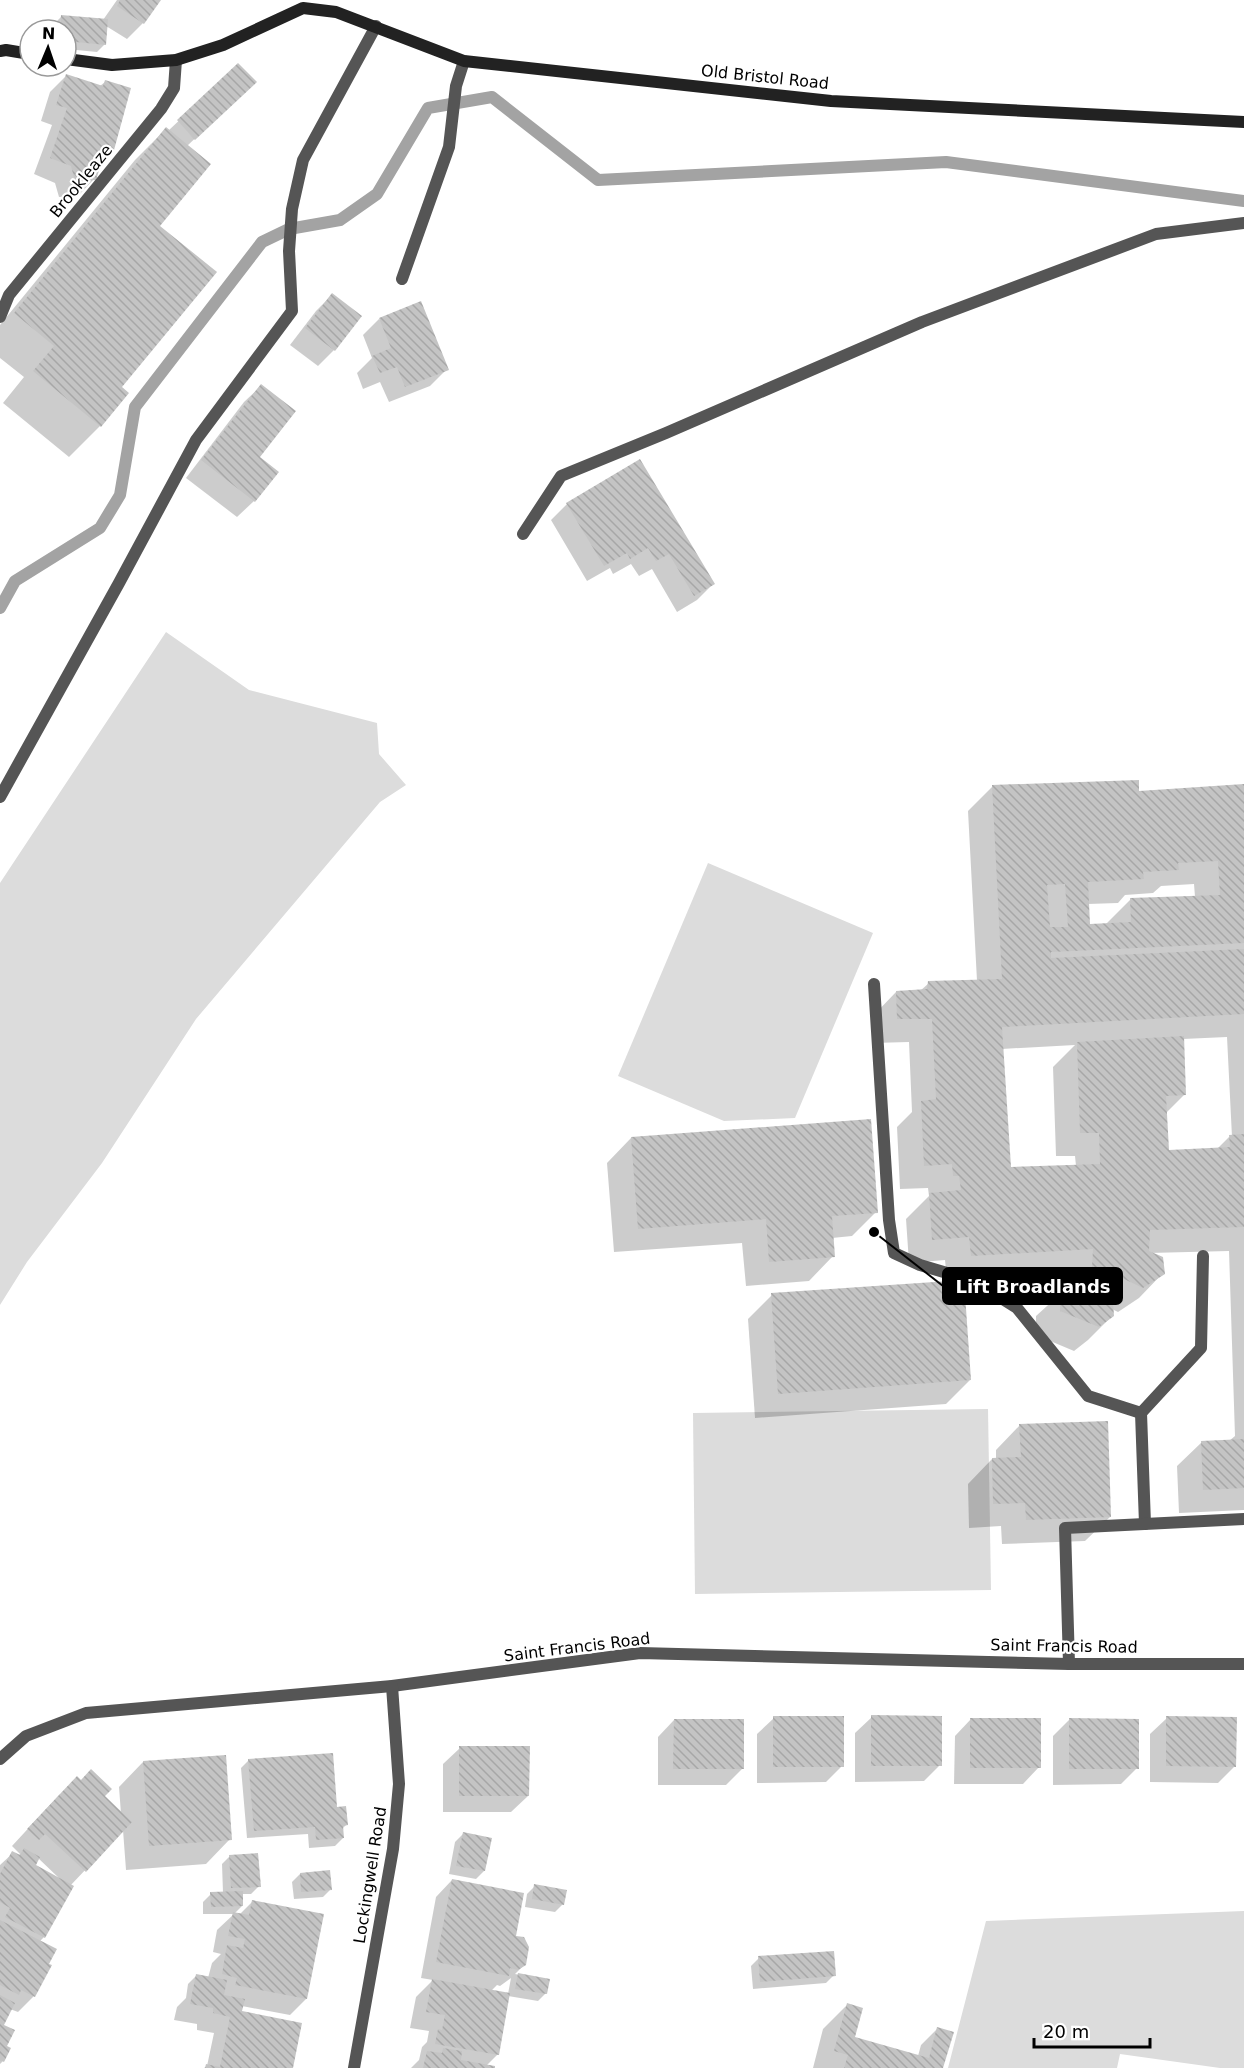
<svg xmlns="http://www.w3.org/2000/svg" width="1244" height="2068" viewBox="0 0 1244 2068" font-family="'DejaVu Sans',sans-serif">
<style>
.green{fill:#dcdcdc}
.shadow{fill:#0003;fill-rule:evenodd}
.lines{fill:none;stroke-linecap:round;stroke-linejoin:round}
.stream{stroke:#a3a3a3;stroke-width:12}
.building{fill:url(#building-back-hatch);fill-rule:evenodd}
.lane{stroke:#555;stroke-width:12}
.street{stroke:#555;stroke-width:12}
.secondary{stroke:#222;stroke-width:12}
.labels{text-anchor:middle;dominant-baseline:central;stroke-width:4.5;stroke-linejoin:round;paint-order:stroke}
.street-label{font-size:16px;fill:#000;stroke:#fff}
.leader{fill:none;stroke:#000;stroke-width:2}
.callout-dot{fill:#000;stroke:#fff;stroke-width:2}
.callout{fill:#000;stroke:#000;stroke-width:2}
.callout-label{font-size:18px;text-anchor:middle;font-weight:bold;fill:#fff}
</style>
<defs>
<pattern id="building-back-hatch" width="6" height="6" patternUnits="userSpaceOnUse" patternTransform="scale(1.5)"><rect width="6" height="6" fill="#c4c4c4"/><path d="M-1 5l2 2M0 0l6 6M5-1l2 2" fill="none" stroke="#a7a7a7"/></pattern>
</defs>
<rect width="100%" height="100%" fill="#fff"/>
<g class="green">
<polygon points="166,632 249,690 377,723 379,754 406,785 380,802 196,1019 102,1163 27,1262 0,1305 0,883"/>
<polygon points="708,863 873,933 795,1118 724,1121 618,1076"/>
<polygon points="988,1409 991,1590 695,1594 693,1413"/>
<polygon points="1244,1911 1244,2068 1220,2068 1120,2054 1117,2068 948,2068 986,1921"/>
</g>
<g class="shadow">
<polygon points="117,0 159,0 143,23 127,39 106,26 105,44 97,52 66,49 66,30 53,30 53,25 61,17 103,20"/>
<polygon points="238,65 238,98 187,146 158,226 120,388 127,394 100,426 69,457 3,403 24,377 0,358 0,325 135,160 166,129 168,131"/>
<polygon points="66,76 100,86 105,82 112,149 101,161 94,179 78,196 59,197 55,183 34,174 52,125 41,121 50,92"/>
<polygon points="332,295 334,350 318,366 290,345 316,311"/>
<polygon points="379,319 447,369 430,386 389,402 380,382 363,389 357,373 372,358 363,335"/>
<polygon points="261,386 254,501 237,517 186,478 244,402"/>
<polygon points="640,461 713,584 697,600 677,612 652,569 639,576 631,564 613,574 610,568 587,581 551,520 567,504"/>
<path d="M 1244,785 L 1244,1510 L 1179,1513 L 1177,1466 L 1202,1442 L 1229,1441 L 1235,1436 L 1229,1251 L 1149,1253 L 1163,1273 L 1139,1298 L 1118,1312 L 1112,1309 L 1113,1315 L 1088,1340 L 1074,1351 L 1036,1335 L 1036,1316 L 1069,1286 L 1070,1273 L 947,1279 L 945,1260 L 909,1263 L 906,1219 L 929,1196 L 928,1188 L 900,1189 L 897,1127 L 912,1112 L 909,1042 L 873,1043 L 872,1017 L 896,992 L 920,991 L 929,983 L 977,981 L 968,811 L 992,787 L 1138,793 ZM 1194,884 L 1195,897 L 1130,900 L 1105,925 L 1089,926 L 1088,904 L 1118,903 L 1125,895 L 1153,893 L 1161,886 ZM 1227,1037 L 1232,1137 L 1229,1137 L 1217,1149 L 1167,1152 L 1165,1114 L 1185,1094 L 1183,1039 ZM 1075,1045 L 1053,1067 L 1056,1156 L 1075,1156 L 1076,1166 L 1010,1169 L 1002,1049 Z"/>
<polygon points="631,1138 876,1212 852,1236 832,1238 833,1256 809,1281 746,1286 742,1243 614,1252 607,1163"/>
<polygon points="772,1295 970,1380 946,1404 755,1418 748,1319"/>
<polygon points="1020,1425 1110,1517 1085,1541 1002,1544 1001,1526 969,1528 968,1484 992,1459 996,1459 996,1450"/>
<polygon points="872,1717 940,1765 924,1781 855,1782 855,1733"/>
<polygon points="774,1718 842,1766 826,1782 757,1783 757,1734"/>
<polygon points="1167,1718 1235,1766 1218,1783 1150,1782 1150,1734"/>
<polygon points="971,1719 1039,1767 1023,1784 954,1784 955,1736"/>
<polygon points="674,1720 743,1768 726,1785 658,1785 658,1737"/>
<polygon points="1069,1720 1137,1768 1121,1784 1053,1785 1053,1736"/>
<polygon points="460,1748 528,1796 511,1812 443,1812 443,1764"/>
<polygon points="249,1760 336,1809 346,1825 342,1829 343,1838 335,1846 309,1848 308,1834 247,1838 241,1768"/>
<path d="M 143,1762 L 230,1839 L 206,1864 L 126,1870 L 123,1830 L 70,1886 L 44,1937 L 39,1942 L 34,1996 L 18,2012 L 10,2009 L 2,2026 L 5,2047 L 3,2061 L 0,2064 L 0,1865 L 13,1853 L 18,1856 L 20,1854 L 12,1846 L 60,1794 L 103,1796 L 121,1814 L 119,1787 ZM 38,1858 L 60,1879 L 33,1866 Z"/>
<polygon points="463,1834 484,1871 476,1879 449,1874 455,1842"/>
<polygon points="230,1856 259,1886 251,1894 242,1894 242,1906 234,1914 203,1914 203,1902 211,1894 223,1893 222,1864"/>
<polygon points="300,1874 331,1889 323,1897 294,1899 292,1882"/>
<path d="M 452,1880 L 514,1937 L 525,1964 L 515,1974 L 548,1980 L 546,1993 L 538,2001 L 508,1996 L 498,2054 L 486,2066 L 493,2068 L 411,2068 L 419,2060 L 422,2047 L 427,2042 L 429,2031 L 410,2028 L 416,1997 L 433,1980 L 421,1978 L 436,1897 ZM 511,1978 L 508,1994 L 491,1991 L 497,1985 L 500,1986 Z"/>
<polygon points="535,1886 563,1904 555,1912 525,1907 527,1894"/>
<polygon points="252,1902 306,1999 290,2015 242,2006 240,2012 292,2068 204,2068 207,2066 214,2033 197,2030 197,2024 174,2020 177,2007 186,1998 188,1984 196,1976 208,1978 212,1963 221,1954 213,1952 217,1930 234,1914 239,1915"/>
<polygon points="759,1958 834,1975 826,1983 753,1989 751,1966"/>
<polygon points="847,2005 853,2038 918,2056 921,2045 937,2029 942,2068 813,2068 823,2029"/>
</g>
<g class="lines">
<polyline class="stream" points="0,608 15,581 100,528 120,495 135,407 262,242 289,229 340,220 377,194 428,108 492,97 598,180 946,162 1244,201"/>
</g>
<g class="building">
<polygon points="120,0 161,0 144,24 117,6"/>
<polygon points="61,15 108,19 106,45 66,41 66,30 60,30"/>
<polygon points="238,63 257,82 195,140 177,120"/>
<polygon points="66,74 103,86 105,80 131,88 114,150 106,149 96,180 75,181 71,166 50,158 67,108 56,105"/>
<polygon points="166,127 211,164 160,226 217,272 122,387 129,393 101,427 33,371 54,346 14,313"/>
<polygon points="332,293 362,316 335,351 305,328"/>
<polygon points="421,301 449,370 405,387 397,367 380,373 372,356 391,348 379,318"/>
<polygon points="261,384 296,411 260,457 279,472 255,502 201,460"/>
<polygon points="640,459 715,584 694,596 669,554 656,561 648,548 630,559 627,553 604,566 566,503"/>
<path d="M 1139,780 L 1139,791 L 1244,784 L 1244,943 L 1051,952 L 1051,958 L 1244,949 L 1244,1014 L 1002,1027 L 1011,1167 L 1100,1164 L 1099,1133 L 1080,1133 L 1077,1042 L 1184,1036 L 1186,1095 L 1166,1096 L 1169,1150 L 1230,1147 L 1229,1135 L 1244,1134 L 1244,1227 L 1150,1230 L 1149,1251 L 1163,1257 L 1165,1274 L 1143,1288 L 1124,1279 L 1112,1286 L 1114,1316 L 1099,1327 L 1060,1311 L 1060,1291 L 1092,1268 L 1093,1249 L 971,1256 L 969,1237 L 932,1240 L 929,1193 L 961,1190 L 959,1176 L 953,1176 L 952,1164 L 924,1166 L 921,1101 L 936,1099 L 932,1019 L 897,1019 L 896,991 L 927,989 L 928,981 L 1002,979 L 992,785 ZM 1218,861 L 1220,895 L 1130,898 L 1131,922 L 1090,924 L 1088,882 L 1144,879 L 1143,872 L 1179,870 L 1178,863 ZM 1065,884 L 1068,927 L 1050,927 L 1047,885 Z"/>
<polygon points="871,1119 878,1213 832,1216 835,1257 769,1262 766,1219 638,1229 631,1137"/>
<polygon points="964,1280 971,1380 778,1394 771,1293"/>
<polygon points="1108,1421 1111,1517 1026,1520 1025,1503 993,1504 992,1458 1021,1457 1019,1424"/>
<polygon points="1244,1439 1244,1488 1203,1490 1201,1441"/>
<polygon points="871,1715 942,1716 942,1766 871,1766"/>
<rect x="773" y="1716" width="71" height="51"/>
<polygon points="1166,1716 1237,1717 1236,1767 1166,1766"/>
<rect x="970" y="1718" width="71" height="50"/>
<polygon points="1069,1718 1139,1719 1139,1769 1069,1769"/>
<polygon points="674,1719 744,1719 744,1769 673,1769"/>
<polygon points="459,1746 530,1746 529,1796 459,1796"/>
<polygon points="333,1753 337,1807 346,1806 348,1825 343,1826 344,1838 316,1840 315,1827 254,1831 248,1759"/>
<polygon points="226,1755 232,1840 149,1846 143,1761"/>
<polygon points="91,1769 112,1789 105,1796 132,1822 86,1872 45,1834 39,1840 27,1829 77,1776 81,1780"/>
<polygon points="463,1832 492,1838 485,1871 456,1866"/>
<polygon points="24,1848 40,1857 36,1865 74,1886 45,1938 5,1917 10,1908 0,1902 0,1874 12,1851 20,1855"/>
<polygon points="258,1853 261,1887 231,1888 229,1855"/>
<polygon points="330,1870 332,1890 301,1892 300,1873"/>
<polygon points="452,1879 524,1893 516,1936 524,1937 529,1947 526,1965 518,1970 510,1968 509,1976 436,1962"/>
<polygon points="534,1884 567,1890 564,1905 532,1899"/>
<polygon points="243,1891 243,1906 211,1907 210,1892"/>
<polygon points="252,1900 324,1914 307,1999 235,1985 237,1978 222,1974 227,1945 243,1948 245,1939 228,1936 233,1912 249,1915"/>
<polygon points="0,1920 57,1949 49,1964 52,1965 35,1997 21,1990 19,1995 0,1985"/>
<polygon points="834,1951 836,1976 760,1982 758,1956"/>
<polygon points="518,1973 550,1979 547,1994 515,1989"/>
<polygon points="196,1974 227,1980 224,1995 245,1999 242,2011 302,2023 293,2068 205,2068 206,2064 220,2067 230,2017 213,2013 213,2008 190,2004"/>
<polygon points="432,1979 510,1993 499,2055 435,2044 438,2029 442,2030 445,2015 426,2012"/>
<polygon points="0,1995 15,2003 4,2025 15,2030 7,2046 11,2048 4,2062 0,2060"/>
<polygon points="847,2003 863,2008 855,2037 929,2058 937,2027 954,2032 943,2068 844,2068 848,2055 834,2051"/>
<polygon points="443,2048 462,2051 461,2060 495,2066 495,2068 423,2068 427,2051 442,2053"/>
</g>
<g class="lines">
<g class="lane">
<polyline points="402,279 449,147 456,86 464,61"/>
<polyline points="0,317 9,295 161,109 174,88 176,60"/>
<polyline points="523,534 561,476 666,433 922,322 1156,234 1244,223"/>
<polyline points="0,797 119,583 196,440 292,311 289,251 292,209 303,160 376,26"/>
<polyline points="874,984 889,1220 894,1253 920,1265 974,1281 1017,1308 1088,1396 1141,1413"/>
<polyline points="1145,1524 1141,1413 1201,1348 1203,1256"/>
<polyline points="1069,1664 1065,1528 1244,1519"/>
</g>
<g class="street">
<polyline points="0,1759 26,1736 86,1713 392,1686 640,1653 1069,1664 1244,1664"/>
<polyline points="354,2068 393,1849 399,1784 392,1686"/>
</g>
<g class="secondary">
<polyline points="0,51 6,50 30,54"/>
<polyline points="66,59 112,65 176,60 223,45 303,8 336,12 464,61 831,101 1244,122"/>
</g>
</g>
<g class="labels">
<g class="street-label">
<text transform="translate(765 77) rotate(6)">Old Bristol Road</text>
<text transform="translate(81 181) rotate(-51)">Brookleaze</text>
<text transform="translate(1064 1646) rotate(1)">Saint Francis Road</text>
<text transform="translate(577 1647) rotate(-7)">Saint Francis Road</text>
<text transform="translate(370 1875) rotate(-81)">Lockingwell Road</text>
</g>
</g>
<path class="leader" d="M874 1232L943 1286"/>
<circle class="callout-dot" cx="874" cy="1232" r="6"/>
<rect class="callout" x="943" y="1268" width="179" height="36" rx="6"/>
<g class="callout-label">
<text x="1033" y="1293">Lift Broadlands</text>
</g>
<g transform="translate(48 48) rotate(2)"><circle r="28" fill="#ffffff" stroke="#999999" stroke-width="1.5"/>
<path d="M0-4.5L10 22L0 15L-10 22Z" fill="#000000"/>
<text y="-9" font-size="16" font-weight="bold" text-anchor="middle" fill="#000000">N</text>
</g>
<path d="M1034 2038v9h116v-9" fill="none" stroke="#000000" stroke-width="3"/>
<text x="1043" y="2038" font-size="18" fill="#000000" stroke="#ffffff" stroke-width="4.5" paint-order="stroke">20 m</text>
</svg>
